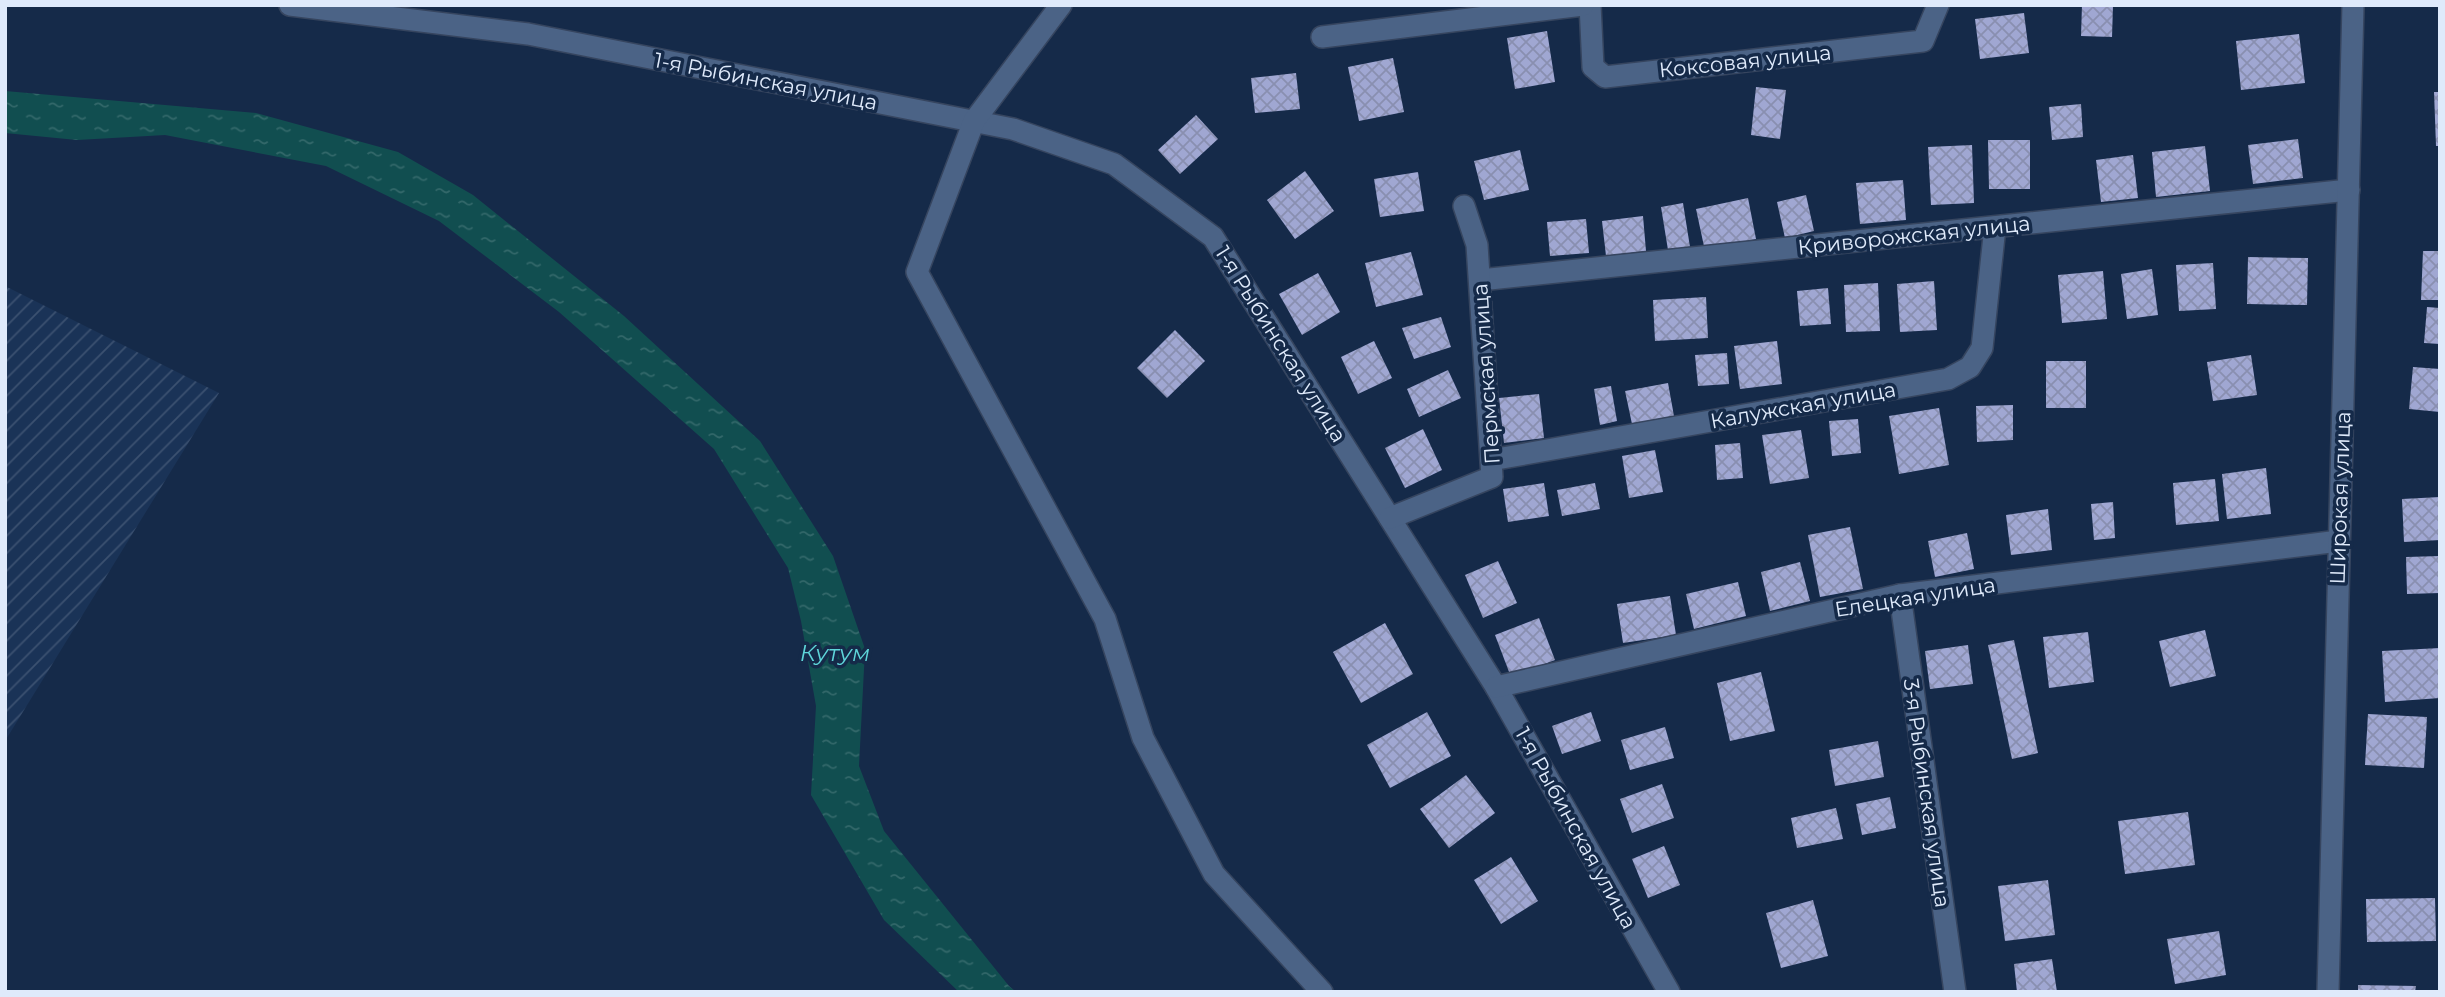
<svg xmlns="http://www.w3.org/2000/svg" width="2445" height="997" viewBox="0 0 2445 997" font-family="Montserrat,sans-serif">
<style>
.industrial{fill:url(#industrial-furrows)}
.water{fill:url(#water-ripples)}
.building{fill:url(#building-cross-hatch)}
.lines{fill:none;stroke-linecap:round;stroke-linejoin:round}
.minor-casing{stroke:#36455f;stroke-width:24}
.minor{stroke:#4b6386;stroke-width:21}
.labels{text-anchor:middle;dominant-baseline:central;stroke-width:7;stroke-linejoin:round;paint-order:stroke}
.street-label{font-size:21px;fill:#dfeafb;stroke:#152a49}
.water-label{font-size:23px;font-style:italic;fill:#5ed5d9;stroke:#152a49}
</style>
<defs>
<pattern id="industrial-furrows" width="10" height="10" patternUnits="userSpaceOnUse" patternTransform="scale(1.75)"><rect width="10" height="10" fill="#1a3357"/><path d="M-1 1l2-2M0 10L10 0M9 11l2-2" fill="none" stroke="#3b5170"/></pattern>
<pattern id="water-ripples" width="26" height="14" patternUnits="userSpaceOnUse" patternTransform="scale(1.75)"><rect width="26" height="14" fill="#114e50"/><path d="M2 4q2-2 4 0t4 0M15 11q2-2 4 0t4 0" fill="none" stroke="#33686a"/></pattern>
<pattern id="building-cross-hatch" width="8" height="8" patternUnits="userSpaceOnUse" patternTransform="scale(1.75)"><rect width="8" height="8" fill="#a0a7d2"/><path d="M0 0l8 8M0 8l8-8" fill="none" stroke="#898fb0"/></pattern>
</defs>
<rect width="100%" height="100%" fill="#152a49"/>
<polygon class="industrial" points="5,286 219,393 5,741"/>
<polygon class="water" points="5,91 256,113 398,152 473,195 624,316 760,441 833,556 865,649 859,766 884,831 1009,986 1016,992 959,992 884,920 811,795 816,706 801,621 788,568 714,449 559,312 439,221 326,166 165,135 77,140 5,133"/>
<g class="building">
<polygon points="2082,5 2113,5 2112,37 2081,36"/>
<polygon points="2024,13 2029,53 1980,59 1975,19"/>
<polygon points="1547,31 1555,82 1515,89 1507,38"/>
<polygon points="2299,34 2305,83 2241,90 2236,41"/>
<polygon points="1393,58 1404,112 1359,121 1348,67"/>
<polygon points="1296,73 1300,109 1255,113 1251,78"/>
<polygon points="1756,87 1786,90 1780,139 1751,135"/>
<polygon points="2434,92 2440,92 2440,146 2436,146"/>
<polygon points="2081,104 2083,137 2052,140 2049,107"/>
<polygon points="1196,115 1218,139 1180,174 1158,150"/>
<polygon points="2298,139 2303,178 2253,184 2248,145"/>
<polygon points="1988,140 2030,140 2030,189 1989,189"/>
<polygon points="1972,145 1974,203 1931,205 1928,147"/>
<polygon points="2205,146 2210,191 2156,197 2152,152"/>
<polygon points="1520,150 1529,190 1484,200 1474,161"/>
<polygon points="2133,155 2138,198 2101,202 2096,160"/>
<polygon points="1305,171 1334,211 1295,239 1267,200"/>
<polygon points="1418,172 1424,211 1380,217 1374,179"/>
<polygon points="1903,180 1906,220 1860,224 1856,183"/>
<polygon points="1806,195 1814,231 1785,238 1777,202"/>
<polygon points="1748,198 1756,239 1705,251 1696,209"/>
<polygon points="1683,203 1690,247 1668,250 1661,207"/>
<polygon points="1643,216 1646,251 1606,256 1602,221"/>
<polygon points="1586,219 1589,253 1550,256 1547,222"/>
<polygon points="2423,251 2440,251 2440,300 2421,300"/>
<polygon points="1411,252 1423,295 1376,307 1365,263"/>
<polygon points="2248,257 2308,258 2307,305 2247,304"/>
<polygon points="2213,263 2216,309 2179,311 2176,265"/>
<polygon points="2152,269 2158,315 2127,319 2121,274"/>
<polygon points="2103,271 2107,319 2062,323 2058,275"/>
<polygon points="1318,273 1340,312 1302,335 1279,294"/>
<polygon points="1934,281 1937,330 1900,332 1897,284"/>
<polygon points="1878,283 1880,331 1846,332 1844,285"/>
<polygon points="1828,288 1831,324 1800,326 1797,291"/>
<polygon points="1706,297 1708,338 1655,341 1653,300"/>
<polygon points="2427,307 2440,308 2440,344 2424,343"/>
<polygon points="1441,317 1451,347 1414,359 1402,328"/>
<polygon points="1175,330 1205,361 1167,398 1137,368"/>
<polygon points="1374,341 1392,378 1358,394 1341,357"/>
<polygon points="1777,341 1782,384 1740,389 1734,346"/>
<polygon points="1727,353 1729,384 1698,386 1695,355"/>
<polygon points="2251,355 2257,395 2213,401 2207,362"/>
<rect x="2046" y="361" width="40" height="47"/>
<polygon points="2413,367 2440,369 2440,412 2409,409"/>
<polygon points="1448,370 1461,398 1419,417 1407,389"/>
<polygon points="1668,383 1674,416 1632,424 1625,391"/>
<polygon points="1611,386 1617,421 1600,425 1594,389"/>
<polygon points="1539,394 1544,438 1504,443 1499,398"/>
<polygon points="2013,405 2013,440 1977,442 1976,406"/>
<polygon points="1939,408 1949,465 1899,474 1889,416"/>
<polygon points="1858,419 1861,453 1832,456 1829,421"/>
<polygon points="1423,429 1442,470 1405,488 1385,448"/>
<polygon points="1801,430 1809,478 1770,484 1762,435"/>
<polygon points="1740,443 1743,478 1717,480 1715,445"/>
<polygon points="1655,450 1663,492 1629,498 1622,456"/>
<polygon points="2266,468 2271,514 2227,519 2222,474"/>
<polygon points="2215,479 2219,521 2176,525 2173,483"/>
<polygon points="1544,483 1549,516 1508,522 1503,489"/>
<polygon points="1595,483 1600,509 1562,516 1557,490"/>
<polygon points="2440,497 2440,540 2404,542 2402,499"/>
<polygon points="2113,502 2115,538 2094,540 2091,504"/>
<polygon points="2048,509 2052,550 2011,555 2006,515"/>
<polygon points="1850,527 1863,589 1820,597 1808,535"/>
<polygon points="1967,533 1974,569 1935,577 1928,541"/>
<polygon points="2440,556 2440,593 2407,594 2406,557"/>
<polygon points="1498,561 1517,603 1483,618 1465,575"/>
<polygon points="1800,562 1810,601 1770,611 1761,572"/>
<polygon points="1738,582 1746,616 1694,629 1686,594"/>
<polygon points="1670,596 1676,635 1623,643 1617,604"/>
<polygon points="1539,618 1555,660 1511,677 1495,635"/>
<polygon points="1385,623 1413,674 1361,703 1333,652"/>
<polygon points="2205,630 2216,676 2170,687 2159,641"/>
<polygon points="2088,632 2094,682 2049,688 2043,637"/>
<polygon points="2014,640 2038,753 2012,759 1988,645"/>
<polygon points="1968,645 1973,684 1930,689 1925,651"/>
<polygon points="2440,648 2440,698 2385,702 2382,651"/>
<polygon points="1761,672 1775,731 1730,741 1717,683"/>
<polygon points="1427,712 1451,756 1390,788 1367,745"/>
<polygon points="1591,712 1601,741 1562,754 1552,726"/>
<polygon points="2368,714 2427,717 2424,768 2365,765"/>
<polygon points="1665,727 1674,758 1630,770 1621,740"/>
<polygon points="1878,741 1884,777 1835,786 1829,750"/>
<polygon points="1466,775 1495,813 1449,848 1420,809"/>
<polygon points="1662,784 1674,818 1632,833 1620,799"/>
<polygon points="1890,797 1896,828 1862,835 1856,804"/>
<polygon points="1836,808 1843,839 1797,848 1791,818"/>
<polygon points="2188,812 2195,865 2125,874 2118,821"/>
<polygon points="1664,846 1680,885 1648,898 1632,859"/>
<polygon points="1511,857 1538,901 1501,924 1474,880"/>
<polygon points="2048,880 2055,935 2005,941 1998,886"/>
<polygon points="2435,898 2436,941 2367,942 2366,899"/>
<polygon points="1813,900 1828,956 1781,968 1766,913"/>
<polygon points="2219,931 2226,975 2175,984 2167,939"/>
<polygon points="2052,959 2057,992 2017,992 2014,964"/>
<polygon points="2358,985 2416,986 2415,992 2358,992"/>
</g>
<g class="lines">
<defs>
<g id="minor">
<polyline points="290,5 528,34 1013,129 1114,164 1213,237 1496,687 1669,992"/>
<polyline points="1061,5 974,121 917,272 1105,619 1143,738 1214,874 1322,992"/>
<polyline points="1590,5 1593,67 1605,77 1923,41 1938,5"/>
<polyline points="1322,37 1583,5"/>
<polyline points="1480,280 2349,190"/>
<polyline points="1491,460 1948,379 1970,367 1982,348 1995,227"/>
<polyline points="1390,518 1492,477 1477,245 1464,206"/>
<polyline points="1900,595 1955,992"/>
<polyline points="1496,687 1900,595 2339,541"/>
<polyline points="2328,992 2353,5"/>
</g>
</defs>
<use href="#minor" class="minor-casing"/>
<use href="#minor" class="minor"/>
</g>
<g class="labels">
<g class="street-label">
<text transform="translate(1745 61) rotate(-6)">Коксовая улица</text>
<text transform="translate(766 81) rotate(11)">1-я Рыбинская улица</text>
<text transform="translate(1914 235) rotate(-6)">Криворожская улица</text>
<text transform="translate(1281 344) rotate(58)">1-я Рыбинская улица</text>
<text transform="translate(1486 374) rotate(-94)">Пермская улица</text>
<text transform="translate(1803 405) rotate(-10)">Калужская улица</text>
<text transform="translate(2340 498) rotate(-88)">Широкая улица</text>
<text transform="translate(1915 597) rotate(-9)">Елецкая улица</text>
<text transform="translate(1927 793) rotate(82)">3-я Рыбинская улица</text>
<text transform="translate(1576 828) rotate(61)">1-я Рыбинская улица</text>
</g>
<g class="water-label">
<text x="835" y="653">Кутум</text>
</g>
</g>
<rect width="2445" height="997" fill="none" stroke="#dfeafb" stroke-width="14"/>
</svg>
